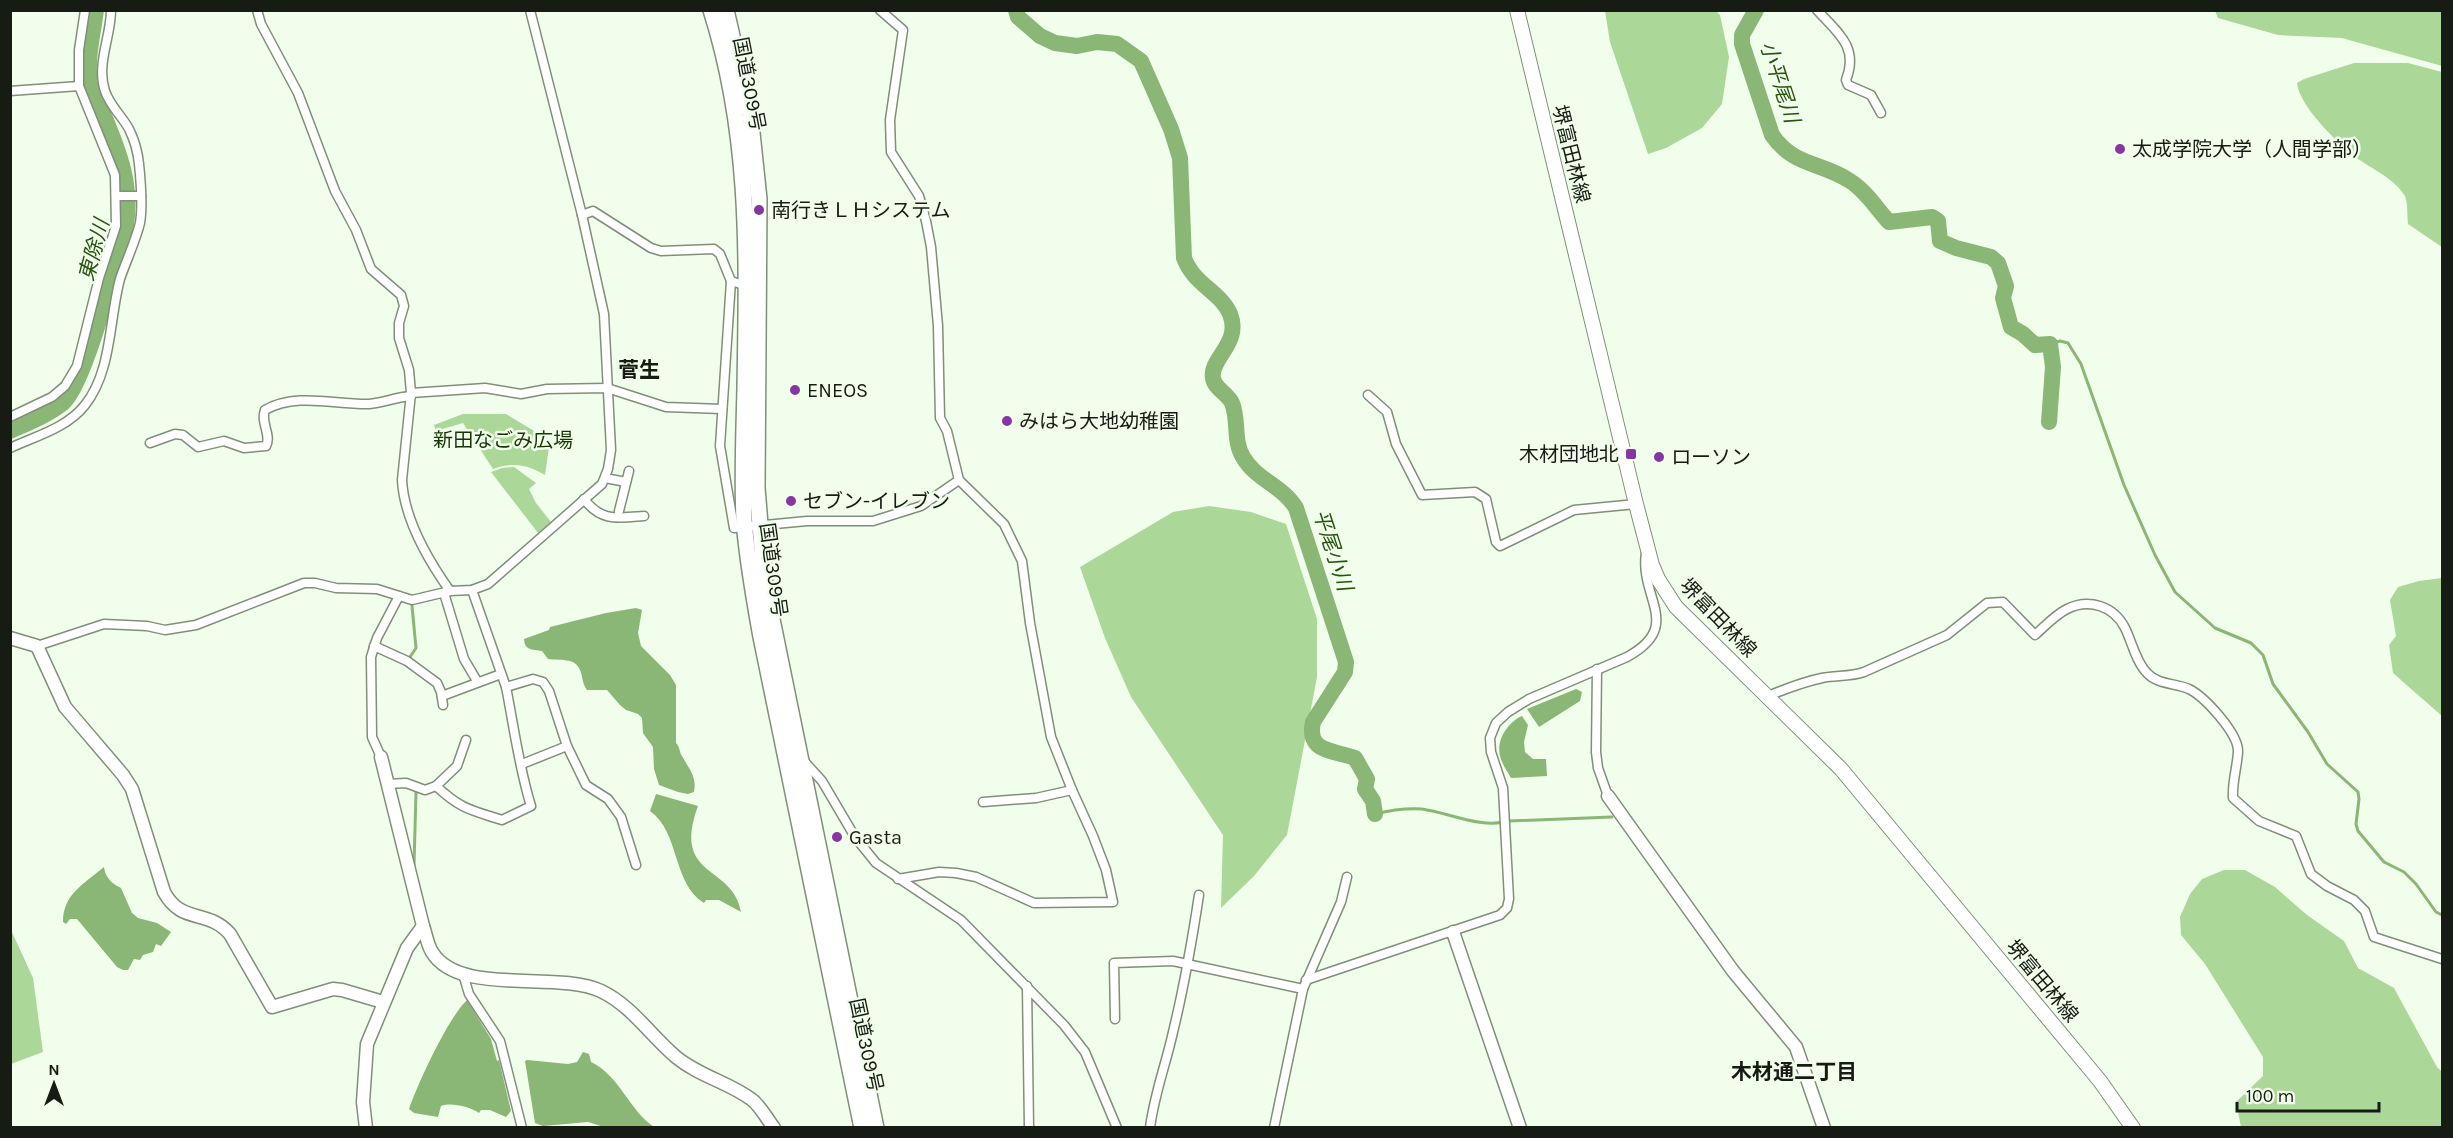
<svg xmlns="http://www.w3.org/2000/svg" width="2453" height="1138" viewBox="0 0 2453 1138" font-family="Karla,'Noto Sans JP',sans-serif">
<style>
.green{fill:#abd798}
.water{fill:#8ab676}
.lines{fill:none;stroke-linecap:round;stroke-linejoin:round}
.stream{stroke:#8ab676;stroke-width:3}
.river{stroke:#8ab676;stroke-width:16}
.street-casing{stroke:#808f79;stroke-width:11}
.secondary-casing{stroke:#808f79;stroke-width:15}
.primary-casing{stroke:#808f79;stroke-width:16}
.highway-casing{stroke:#808f79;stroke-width:18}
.street{stroke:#fff;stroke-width:8}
.secondary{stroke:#fff;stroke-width:12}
.primary{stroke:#fff;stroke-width:14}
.highway{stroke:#fff;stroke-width:15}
.poi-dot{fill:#8835a4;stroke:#f1feeb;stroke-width:2}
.labels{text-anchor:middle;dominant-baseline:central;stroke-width:5;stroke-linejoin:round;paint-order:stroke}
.street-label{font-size:20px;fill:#161c13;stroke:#f1feeb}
.poi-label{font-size:20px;fill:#161c13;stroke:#f1feeb;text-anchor:start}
.park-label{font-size:20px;fill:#183506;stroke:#f1feeb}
.water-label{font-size:21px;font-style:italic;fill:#28520f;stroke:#f1feeb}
.neighbourhood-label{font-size:21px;font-weight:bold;fill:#161c13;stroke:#f1feeb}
</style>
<rect width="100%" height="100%" fill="#f1feeb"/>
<g class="green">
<polygon points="1605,11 1716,11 1720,15 1729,57 1722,104 1702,128 1666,148 1648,154 1610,42"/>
<polygon points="2215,11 2442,11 2442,66 2342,38 2278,35 2218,18"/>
<path d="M 2354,63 L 2408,63 L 2442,72 L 2442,247 L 2408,224 C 2407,216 2408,203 2405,196 C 2395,179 2372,169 2357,158 C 2339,145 2299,106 2297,83 L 2304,79 Z"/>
<path d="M 463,414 L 506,414 L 544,437 L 549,447 L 545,475 C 527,464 513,462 493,469 L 463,423 L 436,431 L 434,425 Z"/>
<polygon points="514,467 536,483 529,489 536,503 551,522 538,533 491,472 502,468"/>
<polygon points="1209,506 1251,512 1286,524 1317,619 1317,677 1287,835 1254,876 1221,908 1223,835 1131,697 1105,638 1080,567 1173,512"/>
<polygon points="2442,578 2442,716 2393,673 2389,645 2396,636 2390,600 2398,587 2419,581"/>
<polygon points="2224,870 2245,870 2275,887 2307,915 2344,941 2358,968 2394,988 2437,1067 2442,1072 2442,1127 2241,1127 2236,1102 2263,1076 2263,1057 2205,964 2181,935 2180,917 2190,894 2202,879"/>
<polygon points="11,930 33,978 43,1052 11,1064"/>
</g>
<g class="water">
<path d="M 636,608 L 642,610 L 638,633 L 641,646 L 670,675 L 676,685 L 676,743 C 680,747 679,751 682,756 C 689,769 697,776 694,792 L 688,794 L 678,792 L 659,785 L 654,769 L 653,747 L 643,733 L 642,718 L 638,714 L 626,710 L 620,705 L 607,690 L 587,690 C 582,683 583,677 580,670 C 575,657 559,661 548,659 L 542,651 C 532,649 525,651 524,639 L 549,630 L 550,627 L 606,613 Z"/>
<polygon points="1576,689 1582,692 1580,701 1539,727 1527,709"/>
<path d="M 1522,716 L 1528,725 L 1524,742 L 1525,752 L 1533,759 L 1546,759 L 1547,776 L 1511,778 C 1507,771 1502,764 1500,756 C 1496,740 1508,722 1522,716 Z"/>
<path d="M 656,794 L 698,806 C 671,879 733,864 741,912 L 719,900 L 706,900 L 704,903 C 672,883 680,832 650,811 Z"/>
<path d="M 104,867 C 105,877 112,884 121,888 L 132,913 L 138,918 L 157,923 L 171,932 L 161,946 L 156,944 L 153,952 L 143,955 L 140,960 L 134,959 L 128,970 L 123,970 L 117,967 L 77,919 L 70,919 L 66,924 L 63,922 C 63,894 84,884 104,867 Z"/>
<path d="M 467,1000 L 491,1039 L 497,1061 L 499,1060 L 511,1111 L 506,1117 L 490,1110 L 481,1110 L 479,1113 C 470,1107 452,1102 441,1106 L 438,1117 L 414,1113 L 409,1109 C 418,1083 448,1018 467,1000 Z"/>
<path d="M 583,1052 L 589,1054 L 591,1062 C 620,1076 629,1110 654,1127 L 604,1127 L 588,1122 L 543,1126 L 535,1123 L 525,1061 L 527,1060 L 568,1064 L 577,1062 Z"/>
</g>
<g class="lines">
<g class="stream">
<polyline points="2050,344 2060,341 2068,343 2081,364 2124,485 2155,555 2175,592 2215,628 2251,643 2263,655 2273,684 2308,732 2327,764 2358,792 2359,799 2356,824 2358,831 2384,862 2404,872 2416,884 2436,912 2442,915"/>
<polyline points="408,660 416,648 412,606"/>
<path d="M 1375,814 C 1391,810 1405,808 1422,809 C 1450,813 1481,829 1509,821 L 1612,817"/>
<polyline points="414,865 416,792"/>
</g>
<g class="river">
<path d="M 1016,10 L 1018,17 L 1040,36 L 1055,43 L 1077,46 L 1097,42 L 1117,44 L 1141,61 L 1171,129 L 1180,158 L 1184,258 C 1194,285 1221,292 1230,314 C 1242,343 1209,359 1213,378 C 1214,388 1228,394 1232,403 C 1239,420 1233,441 1243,457 C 1256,480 1282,485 1296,508 L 1346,662 L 1345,672 L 1313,722 C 1306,753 1334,750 1355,758 L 1367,779 L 1365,789 L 1373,801 L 1375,814"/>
<path d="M 1756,10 L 1742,35 L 1742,44 L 1772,135 C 1794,167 1822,162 1850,181 C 1865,190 1877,209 1889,222 L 1932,217 L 1938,221 L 1940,241 L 1956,248 L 1991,257 L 1998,263 L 2006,286 L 2003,298 L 2011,327 L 2023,334 L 2035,345 L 2050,344 L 2053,367 L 2049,422"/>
<path d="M 10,431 C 28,423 48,415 63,403 C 86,383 116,260 126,225 C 132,186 120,154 105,118 C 100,108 92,95 90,84 C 86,61 93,34 96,10"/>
</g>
<defs>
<g id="street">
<path d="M 257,10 L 261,24 L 298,93 L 335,191 L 356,230 L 371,269 L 401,295 L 404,306 L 399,323 L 399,338 L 409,370 L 411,393 L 402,480 C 404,519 428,560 450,591"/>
<polyline points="880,10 903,30 890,120 891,152 919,196 926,221 931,247 938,326 940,418 947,431 959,480 1004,524 1022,561 1030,623 1051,737 1072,790 1093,836 1106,870 1113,902 1034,903 976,877 956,873 939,872 898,879"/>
<path d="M 1817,10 C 1838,33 1859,47 1846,80 L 1848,85 L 1871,95 L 1881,113"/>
<polyline points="10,91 79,86"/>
<polyline points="117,196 141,196"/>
<polyline points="582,215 593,211 651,248 661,251 714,249 720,254 731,281 747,286"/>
<polyline points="731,281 720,446 734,528 807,521 873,521 921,506 959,480"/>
<polyline points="411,393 485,388 521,394 547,389 607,388 666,407 722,409"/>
<polyline points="1368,395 1387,412 1396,444 1422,495 1475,492 1486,499 1496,542 1500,546 1574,510 1636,504"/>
<polyline points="10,417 52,397 65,386 77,366 99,278 116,226 115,175 79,86 79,50 85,10"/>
<path d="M 150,443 L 175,434 L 183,435 L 198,447 L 224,441 L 244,448 L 266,446 C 272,435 260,423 265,410 C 297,392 335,405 369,404 C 383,403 396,397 411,396"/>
<path d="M 10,448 C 36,436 67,428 85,405 C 112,371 109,320 120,279 C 126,261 135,243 140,223 C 143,205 141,183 139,164 C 138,154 134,139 129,129 C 122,116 110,106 105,91 C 96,64 111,37 111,10"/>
<polyline points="605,478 626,482"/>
<path d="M 584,499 C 601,522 618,518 644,516"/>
<polyline points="619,511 629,471"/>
<polyline points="472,590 506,687 533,679 543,682 549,691 567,746 586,785 608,799 621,817 636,865"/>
<polyline points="444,593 464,659 477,681"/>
<polyline points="37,646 104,624 147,626 165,630 196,625 304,583 315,583 336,588 377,589 412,600 450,591 472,590 488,584 602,484 608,469 611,450 604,314 582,215 530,10"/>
<polyline points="374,646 407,661 437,683 441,692 443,705"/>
<polyline points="1597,669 1596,752 1598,768 1608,796"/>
<polyline points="442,696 501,674"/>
<path d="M 1768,696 C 1785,689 1803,682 1822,678 C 1836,675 1850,677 1864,672 L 1947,635 L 1987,603 L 2003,602 L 2035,635 C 2045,626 2055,615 2067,609 C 2089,598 2114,606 2125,628 C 2132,642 2136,662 2147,673 C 2158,685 2176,683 2189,689 C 2205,697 2239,734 2238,752 C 2237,768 2232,782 2233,798 L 2259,821 L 2296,836 L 2311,874 L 2327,886 L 2354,900 L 2365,911 L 2374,937 L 2442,959"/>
<polyline points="381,757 372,737 371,657 377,638 399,596"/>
<polyline points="803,760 822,781 855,837 876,863 961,920 1064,1025 1085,1052 1117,1128"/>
<polyline points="522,764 567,746"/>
<path d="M 387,784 L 406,783 L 425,790 L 436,786 C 462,810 471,810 502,820 L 531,806 C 519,768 514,727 506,687"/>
<polyline points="436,786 457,766 466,740"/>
<polyline points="983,802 1036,798 1072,790"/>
<polyline points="463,974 469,994 500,1041 522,1128"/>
<path d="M 1306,980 L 1500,915 L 1507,908 L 1509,899 L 1503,788 L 1491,752 L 1490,738 L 1496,723 L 1508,712 L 1529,699 L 1627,657 C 1684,626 1639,598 1646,553"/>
<polyline points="1027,986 1029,1128"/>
<polyline points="1115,1019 1114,963 1173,961 1303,989"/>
<path d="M 1150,1128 C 1154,1095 1166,1064 1173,1032 C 1184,987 1192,941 1199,895"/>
<polyline points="1274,1128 1303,989 1341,902 1347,877"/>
</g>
<g id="secondary">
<path d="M 10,638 L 37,646 L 65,707 L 123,775 L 132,789 L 164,892 C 182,925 207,908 230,934 L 272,1007 L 333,989 L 342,990 L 383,1002"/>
<path d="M 381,757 L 423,926 C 426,934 427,944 432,952 C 459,997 557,970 601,991 C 632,1006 650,1035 676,1057 C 699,1076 728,1082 751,1099 C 760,1105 767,1119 774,1128"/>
<polyline points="1608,796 1733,971 1796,1047 1824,1128"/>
<polyline points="1453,932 1520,1128"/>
<polyline points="366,1128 363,1102 367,1044 407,948 423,926"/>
</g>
<polyline id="primary" points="1517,10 1636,504 1652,565 1658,579 1676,607 1841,769 2100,1081 2133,1128"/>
<g id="highway">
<path d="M 711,10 C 751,136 747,258 745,388 C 744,432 742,476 744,520 C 747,560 754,598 761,637 L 862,1128"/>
<polyline points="726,10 750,114 759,199 757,488 765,585 876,1128"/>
</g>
</defs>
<use href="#street" class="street-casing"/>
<use href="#secondary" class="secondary-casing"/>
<use href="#primary" class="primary-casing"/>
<use href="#highway" class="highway-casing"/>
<use href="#street" class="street"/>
<use href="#secondary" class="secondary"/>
<use href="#primary" class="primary"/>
<use href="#highway" class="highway"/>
</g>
<g class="poi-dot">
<circle cx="2120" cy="149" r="6"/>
<circle cx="759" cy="210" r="6"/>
<circle cx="795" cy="390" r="6"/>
<circle cx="1007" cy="421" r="6"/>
<rect x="1625" y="448" width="12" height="12" rx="3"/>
<circle cx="1659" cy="457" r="6"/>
<circle cx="791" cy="501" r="6"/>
<circle cx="837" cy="837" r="6"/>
</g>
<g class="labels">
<g class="street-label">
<text transform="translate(749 84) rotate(79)">国道309号</text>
<text transform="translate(1571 154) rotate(76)">堺富田林線</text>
<text transform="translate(773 570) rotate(82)">国道309号</text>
<text transform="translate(1718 618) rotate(46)">堺富田林線</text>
<text transform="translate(2042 981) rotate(50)">堺富田林線</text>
<text transform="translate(866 1045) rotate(78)">国道309号</text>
</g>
<g class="poi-label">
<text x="2132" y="149">太成学院大学（人間学部）</text>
<text x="771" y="210">南行きＬＨシステム</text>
<text x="807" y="390">ENEOS</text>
<text x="1019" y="421">みはら大地幼稚園</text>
<text x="1619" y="454" text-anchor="end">木材団地北</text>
<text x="1671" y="457">ローソン</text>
<text x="803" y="501">セブン-イレブン</text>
<text x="849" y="837">Gasta</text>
</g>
<g class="park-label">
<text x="503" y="440">新田なごみ広場</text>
</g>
<g class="water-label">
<text transform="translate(1780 82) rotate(72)">小平尾川</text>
<text transform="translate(94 250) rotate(-75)">東除川</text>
<text transform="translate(1333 550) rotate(72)">平尾小川</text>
</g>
<g class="neighbourhood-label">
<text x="639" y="370">菅生</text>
<text x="1794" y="1072">木材通二丁目</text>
</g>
</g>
<rect width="2453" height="1138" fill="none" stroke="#161c13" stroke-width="24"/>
<g transform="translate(54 1084)" stroke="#f1feeb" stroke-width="4.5" paint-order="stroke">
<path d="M0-4.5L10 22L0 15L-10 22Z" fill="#161c13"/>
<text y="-9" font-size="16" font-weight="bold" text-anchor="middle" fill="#161c13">N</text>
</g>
<path d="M2237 1102v9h142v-9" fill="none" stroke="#161c13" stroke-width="3"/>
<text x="2246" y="1102" font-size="18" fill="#161c13" stroke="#f1feeb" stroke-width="4.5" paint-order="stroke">100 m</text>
</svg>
